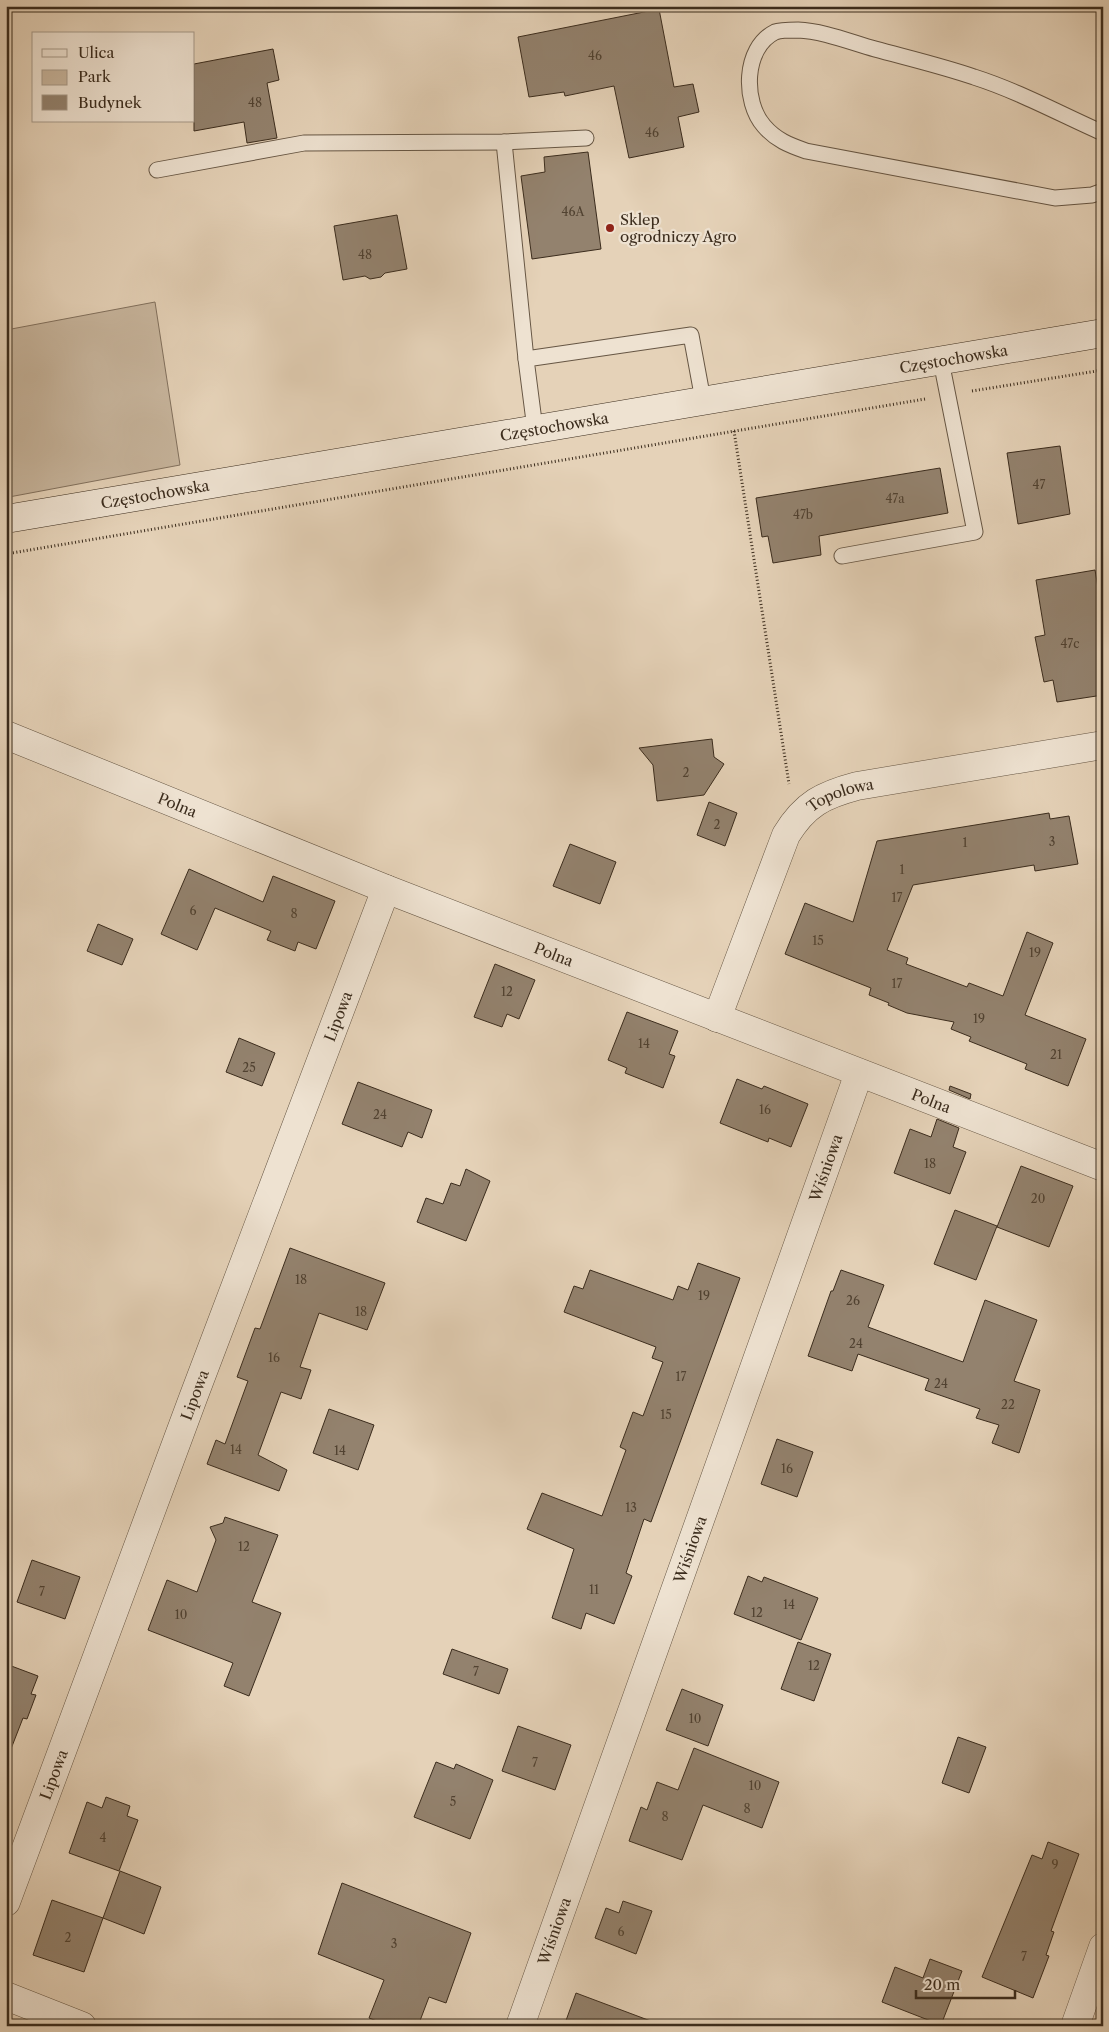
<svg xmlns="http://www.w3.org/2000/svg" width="1109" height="2032" viewBox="0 0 1109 2032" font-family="'Libre Caslon Text',serif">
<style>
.green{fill:#c8b69e;stroke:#82715e}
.building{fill:#93826e;stroke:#3b2c1d}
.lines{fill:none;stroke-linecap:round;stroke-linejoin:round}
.service-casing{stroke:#665644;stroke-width:17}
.minor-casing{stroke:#665644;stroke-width:29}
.secondary-casing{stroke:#3b2c1d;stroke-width:29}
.path{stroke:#3b2c1d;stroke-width:3;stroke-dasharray:1 2.5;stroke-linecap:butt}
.service{stroke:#eee2d1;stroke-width:15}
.minor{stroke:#eee2d1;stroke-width:28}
.secondary{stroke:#eee2d1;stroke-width:28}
.poi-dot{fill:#8f2418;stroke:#eee2d1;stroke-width:2}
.labels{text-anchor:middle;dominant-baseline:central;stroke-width:4.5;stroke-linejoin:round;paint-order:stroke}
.number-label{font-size:12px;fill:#514231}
.poi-label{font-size:15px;fill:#3b2c1d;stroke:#eee2d1;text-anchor:start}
.street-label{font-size:15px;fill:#3b2c1d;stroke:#eee2d1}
</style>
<rect width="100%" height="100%" fill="#e5d2b8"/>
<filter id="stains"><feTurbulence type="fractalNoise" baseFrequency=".004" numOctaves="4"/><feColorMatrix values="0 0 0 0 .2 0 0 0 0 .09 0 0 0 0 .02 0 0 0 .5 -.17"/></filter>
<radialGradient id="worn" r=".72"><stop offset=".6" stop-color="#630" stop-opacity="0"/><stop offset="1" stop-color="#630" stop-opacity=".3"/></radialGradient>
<polygon class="green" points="155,302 180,465 9,497 6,495 6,330"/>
<g class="building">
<polygon points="659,9 674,87 693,84 699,112 678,117 684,147 629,158 614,86 565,96 564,92 529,97 518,37"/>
<polygon points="273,49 279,80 267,83 277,138 247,143 244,122 194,131 194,64"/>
<polygon points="588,152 601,249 532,259 521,176 545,172 544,157"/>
<polygon points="397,215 407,269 385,273 381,277 370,279 365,276 343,280 334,226"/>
<polygon points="1060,446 1070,514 1018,524 1007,453"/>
<polygon points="940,468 948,513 819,536 821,555 773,563 768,536 762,537 756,498"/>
<polygon points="1095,570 1103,618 1103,695 1057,702 1053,680 1044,682 1035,637 1045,635 1036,580"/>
<polygon points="712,739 714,757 724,764 704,795 657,801 653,765 639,748"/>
<polygon points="709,802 737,813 725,846 697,835"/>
<polygon points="1049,813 1050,819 1069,816 1078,864 1035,871 1034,865 913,885 887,950 908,958 906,964 967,987 969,983 1003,996 1027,932 1053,943 1025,1015 1086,1039 1068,1086 1025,1069 1027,1064 969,1041 971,1037 951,1029 954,1022 907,1013 888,1005 889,1003 869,995 871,988 785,954 805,903 853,922 877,841"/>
<polygon points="570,844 616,862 600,904 553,886"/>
<polygon points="189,869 263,902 273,876 335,901 316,949 298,942 295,951 267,940 271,931 215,908 197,950 161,934"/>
<polygon points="98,924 133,939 122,965 87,951"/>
<polygon points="495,964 535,980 519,1019 507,1014 502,1027 474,1017"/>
<polygon points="627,1012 678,1031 669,1054 675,1056 663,1088 625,1073 627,1068 608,1060"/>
<polygon points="239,1038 275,1053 262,1086 226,1072"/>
<polygon points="737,1079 762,1089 764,1086 808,1104 791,1147 769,1138 768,1142 720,1123"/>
<polygon points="358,1082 432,1110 422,1138 408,1132 402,1147 342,1124"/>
<polygon points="950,1086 971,1094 970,1099 949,1090"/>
<polygon points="937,1119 959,1128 953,1147 966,1152 950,1194 894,1173 910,1129 931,1137"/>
<polygon points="1021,1166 1073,1186 1049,1247 997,1227"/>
<polygon points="466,1169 490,1181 466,1241 417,1222 426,1198 443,1204 451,1183 460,1186"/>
<polygon points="955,1210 997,1226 976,1280 934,1264"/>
<polygon points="290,1248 385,1283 367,1330 319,1313 300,1367 311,1370 301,1399 281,1392 258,1455 287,1470 279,1491 207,1464 216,1440 225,1444 248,1381 237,1377 255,1328 260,1329"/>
<polygon points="698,1263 740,1278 651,1522 644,1519 626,1573 632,1576 614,1624 586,1613 581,1629 552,1618 574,1549 527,1529 542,1493 602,1516 626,1450 620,1447 633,1412 643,1416 663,1362 652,1358 656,1347 564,1312 574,1286 583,1289 590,1270 673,1300 678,1286 688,1290"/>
<polygon points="841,1270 884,1285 868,1327 963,1362 985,1300 1037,1320 1014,1381 1040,1390 1019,1453 992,1443 999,1425 976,1418 980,1409 925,1390 929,1379 858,1354 852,1371 808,1356 831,1291 833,1291"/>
<polygon points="329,1409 374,1425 358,1470 313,1453"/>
<polygon points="777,1439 813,1452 797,1497 761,1484"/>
<polygon points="225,1517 278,1535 252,1602 281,1613 249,1696 224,1686 233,1663 148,1630 167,1580 197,1592 216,1540 210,1527 223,1523"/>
<polygon points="32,1560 80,1577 65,1619 17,1602"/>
<polygon points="748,1576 762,1582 764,1577 818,1598 801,1640 734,1614"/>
<polygon points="798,1642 831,1654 814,1701 781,1689"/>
<polygon points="452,1649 508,1669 499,1694 443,1674"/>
<polygon points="6,1664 38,1676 31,1694 36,1695 27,1719 23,1718 9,1754 6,1753"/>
<polygon points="682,1689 723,1705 708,1746 666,1730"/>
<polygon points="518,1726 571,1745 555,1790 502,1771"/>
<polygon points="958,1737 986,1747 969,1793 942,1783"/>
<polygon points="694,1748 779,1782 762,1828 703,1805 682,1860 629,1841 641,1807 647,1810 657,1782 678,1790"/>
<polygon points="436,1762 454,1769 456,1764 493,1780 470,1839 414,1817"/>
<polygon points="106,1797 130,1806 127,1816 138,1820 119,1871 69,1853 87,1802 102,1808"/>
<polygon points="1048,1842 1079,1854 1051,1931 1054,1932 1046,1955 1049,1956 1033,1998 982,1977 1032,1855 1042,1859"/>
<polygon points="120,1871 161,1887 144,1934 103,1918"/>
<polygon points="342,1883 471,1933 446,2003 429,1997 418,2026 390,2026 369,2018 384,1980 318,1954"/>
<polygon points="52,1900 103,1918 84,1972 33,1955"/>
<polygon points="623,1901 652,1911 636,1954 595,1938 606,1908 619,1913"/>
<polygon points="930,1959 962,1971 941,2025 882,2002 895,1967 923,1978"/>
<polygon points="576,1993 656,2023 656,2026 564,2026"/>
</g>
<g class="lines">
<defs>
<g id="service">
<path d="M 1103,133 C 1060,114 1018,91 974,77 C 942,66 908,58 875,49 C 850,42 823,31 798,30 C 792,30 780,30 775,32 C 743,48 743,102 764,126 C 776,140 789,145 806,151 L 1055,198 L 1092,195 L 1103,191"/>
<polyline points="504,142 526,359"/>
<polyline points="157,170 304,143 504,142 586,138"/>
<polyline points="535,429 526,359 691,335 703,400"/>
<polyline points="842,556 975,532 941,361"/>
</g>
<g id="minor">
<path id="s1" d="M 6,735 L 386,889 L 1103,1167"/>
<path id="s2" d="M 717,1018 L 786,835 C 805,804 823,795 857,786 L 1103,745"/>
<path id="s3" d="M 6,1902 L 193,1398 L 386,889"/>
<polyline points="6,1996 82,2026"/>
<path id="s4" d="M 520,2026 L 859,1073"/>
<polyline points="1075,2026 1103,1947"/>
</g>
<g id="secondary">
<path id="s5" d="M 6,519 L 1103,333"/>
</g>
</defs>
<use href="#service" class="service-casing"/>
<use href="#minor" class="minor-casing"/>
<use href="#secondary" class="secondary-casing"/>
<g class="path">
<polyline points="972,391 1103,370"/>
<polyline points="734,431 789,784"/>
<polyline points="6,554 925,399"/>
</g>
<use href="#service" class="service"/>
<use href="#minor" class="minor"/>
<use href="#secondary" class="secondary"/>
</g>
<circle class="poi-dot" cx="610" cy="228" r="5"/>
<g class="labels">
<g class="number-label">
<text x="595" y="55">46</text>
<text x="255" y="102">48</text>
<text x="652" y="132">46</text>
<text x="573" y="211">46A</text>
<text x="365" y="254">48</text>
<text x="1039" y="484">47</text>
<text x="895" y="498">47a</text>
<text x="803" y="514">47b</text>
<text x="1070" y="643">47c</text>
<text x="686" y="772">2</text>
<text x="717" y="824">2</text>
<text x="1052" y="841">3</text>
<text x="965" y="842">1</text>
<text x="902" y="869">1</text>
<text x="897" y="897">17</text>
<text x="193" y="910">6</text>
<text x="294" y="913">8</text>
<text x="818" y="940">15</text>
<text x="1035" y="952">19</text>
<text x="897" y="983">17</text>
<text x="507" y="991">12</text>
<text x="979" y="1018">19</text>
<text x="644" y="1043">14</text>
<text x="1056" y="1054">21</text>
<text x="249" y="1067">25</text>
<text x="765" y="1109">16</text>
<text x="380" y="1114">24</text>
<text x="930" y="1163">18</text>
<text x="1038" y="1198">20</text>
<text x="301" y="1279">18</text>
<text x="704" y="1295">19</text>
<text x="853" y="1300">26</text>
<text x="361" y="1311">18</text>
<text x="856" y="1343">24</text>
<text x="274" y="1357">16</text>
<text x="681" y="1376">17</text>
<text x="941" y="1383">24</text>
<text x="1008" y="1404">22</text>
<text x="666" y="1414">15</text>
<text x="236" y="1449">14</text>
<text x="340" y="1450">14</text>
<text x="787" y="1468">16</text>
<text x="631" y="1507">13</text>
<text x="244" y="1546">12</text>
<text x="594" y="1589">11</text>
<text x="42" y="1591">7</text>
<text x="789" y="1604">14</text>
<text x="757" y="1612">12</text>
<text x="181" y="1614">10</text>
<text x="814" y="1665">12</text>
<text x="476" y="1671">7</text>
<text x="695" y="1718">10</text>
<text x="535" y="1762">7</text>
<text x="755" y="1785">10</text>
<text x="453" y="1801">5</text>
<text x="747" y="1808">8</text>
<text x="665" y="1816">8</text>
<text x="103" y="1837">4</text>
<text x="1055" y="1864">9</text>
<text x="621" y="1931">6</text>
<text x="68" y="1937">2</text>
<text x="394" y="1943">3</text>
<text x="1024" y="1956">7</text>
</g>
<g class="poi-label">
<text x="620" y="219">Sklep<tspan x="620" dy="17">ogrodniczy Agro</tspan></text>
</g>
<g class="street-label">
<text stroke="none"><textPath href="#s5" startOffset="961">Częstochowska</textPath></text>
<text stroke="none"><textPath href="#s5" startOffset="556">Częstochowska</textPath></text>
<text stroke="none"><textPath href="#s5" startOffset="151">Częstochowska</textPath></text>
<text stroke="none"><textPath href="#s2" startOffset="266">Topolowa</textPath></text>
<text stroke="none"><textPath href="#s1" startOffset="185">Polna</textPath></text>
<text stroke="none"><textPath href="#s1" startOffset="590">Polna</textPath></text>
<text stroke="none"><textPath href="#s3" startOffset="946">Lipowa</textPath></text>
<text stroke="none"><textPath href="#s1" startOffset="995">Polna</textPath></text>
<text stroke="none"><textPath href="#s4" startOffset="911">Wiśniowa</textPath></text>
<text stroke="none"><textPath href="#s3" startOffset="541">Lipowa</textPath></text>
<text stroke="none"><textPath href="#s4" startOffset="506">Wiśniowa</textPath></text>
<text stroke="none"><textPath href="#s3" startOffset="136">Lipowa</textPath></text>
<text stroke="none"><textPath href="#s4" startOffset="101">Wiśniowa</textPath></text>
</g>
</g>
<rect width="1109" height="2032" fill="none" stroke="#e5d2b8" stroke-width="25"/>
<rect x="8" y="8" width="1094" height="2017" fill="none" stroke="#3b2c1d" stroke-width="2.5"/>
<rect x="12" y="12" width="1084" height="2007" fill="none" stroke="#3b2c1d"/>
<rect x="32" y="32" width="162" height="90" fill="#eee2d1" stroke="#a69989"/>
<rect x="42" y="49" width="25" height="8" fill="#eee2d1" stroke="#a69989"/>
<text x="78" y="58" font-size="15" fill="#3b2c1d">Ulica</text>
<rect x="42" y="70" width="25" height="15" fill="#c8b69e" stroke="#a69989"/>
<text x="78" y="82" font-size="15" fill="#3b2c1d">Park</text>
<rect x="42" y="95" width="25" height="15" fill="#93826e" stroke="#a69989"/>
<text x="78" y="108" font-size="15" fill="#3b2c1d">Budynek</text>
<path d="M916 1990v8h99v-8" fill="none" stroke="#3b2c1d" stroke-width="2.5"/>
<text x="924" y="1990" font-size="15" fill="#3b2c1d" stroke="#eee2d1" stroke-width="4" paint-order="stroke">20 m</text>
<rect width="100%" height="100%" filter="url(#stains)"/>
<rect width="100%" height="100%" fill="url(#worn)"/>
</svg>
